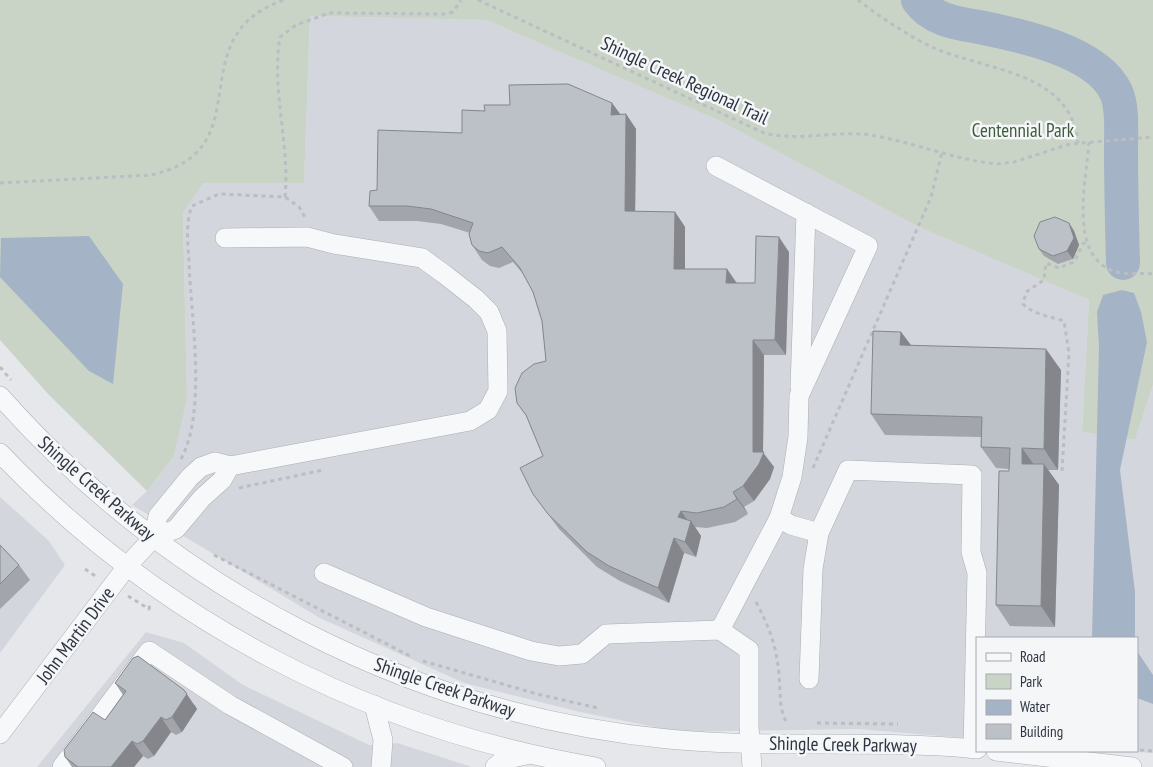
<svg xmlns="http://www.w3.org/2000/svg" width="1153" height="767" viewBox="0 0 1153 767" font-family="'PT Sans Narrow',sans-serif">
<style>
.built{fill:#d3d6dc}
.green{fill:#c9d4c7}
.water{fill:#a4b3c6}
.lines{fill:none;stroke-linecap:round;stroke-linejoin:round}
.river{stroke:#a4b3c6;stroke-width:34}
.minor-casing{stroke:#aaaeb5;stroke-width:20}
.path{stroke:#bbbdc2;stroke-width:3;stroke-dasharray:4 4;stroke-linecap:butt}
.minor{stroke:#f7f8f9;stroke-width:19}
.wall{fill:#a2a5ab}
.shaded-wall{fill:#84868b}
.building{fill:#bcc0c7;stroke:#84868b}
.labels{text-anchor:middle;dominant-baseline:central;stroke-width:5;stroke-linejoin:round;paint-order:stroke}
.street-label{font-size:19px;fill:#2e3441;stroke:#f4f6f8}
.park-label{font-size:19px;fill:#415c3d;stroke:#f4f6f8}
</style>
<rect width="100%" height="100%" fill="#e5e7eb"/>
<g class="built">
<polygon points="310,16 486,20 720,121 919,227 1089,300 1082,432 1135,440 1153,385 1153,753 1123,751 1137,751 1137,638 977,638 977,739 858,729 680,732 580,712 464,683 320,618 132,505 147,491 174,456 187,400 183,213 202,183 304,183"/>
<polygon points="0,497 49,541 65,565 0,653"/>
<polygon points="146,632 184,643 243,685 369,745 397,743 472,767 37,767"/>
</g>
<polygon class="green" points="0,0 1153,0 1153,385 1135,440 1082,432 1089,300 919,227 720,121 486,20 310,16 304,183 203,183 183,213 187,400 174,456 147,491 49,395 0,340"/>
<g class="water">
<polygon points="89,236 123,284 113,384 89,371 0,277 1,238"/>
<polygon points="1122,290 1134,293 1141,312 1147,342 1120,470 1135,592 1135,638 1092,638 1099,346 1097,312 1103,295"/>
<polygon points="1137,651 1153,675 1153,704 1137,698"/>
</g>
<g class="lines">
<path class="river" d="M 918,0 C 932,20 956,23 979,27 C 1019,35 1097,51 1116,92 C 1123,107 1121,132 1121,148 C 1121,187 1122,225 1123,263"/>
<defs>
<g id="minor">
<polyline points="716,166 868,246 799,396 798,437 792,477 779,518 720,630"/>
<polyline points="800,387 806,213"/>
<path d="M 0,396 C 171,589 411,714 668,739 C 771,749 874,739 977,749"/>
<path d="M 0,453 C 160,621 368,729 596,767"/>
<polyline points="779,518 791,525 819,533"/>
<polyline points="153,538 158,516 190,477 201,467 215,462 230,466 470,421 488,410 498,391 497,331 489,312 476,299 444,274 422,258 334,244 307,237 225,238"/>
<polyline points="324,573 426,617 531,651 559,656 582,654 606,634 720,630 749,650 749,726 752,767"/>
<polyline points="809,679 813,569 819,533 848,470 972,475 971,552 977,573 973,748"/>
<polyline points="374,705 383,740 381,767"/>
<polyline points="0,734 128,565 153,538 176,529 202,498 222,480 230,466"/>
<polyline points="996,751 1132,767"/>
<polyline points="62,767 149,651 230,705 343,767"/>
<polyline points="495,767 503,760 526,755"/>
</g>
</defs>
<use href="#minor" class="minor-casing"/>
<g class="path">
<path d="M 478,0 L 764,133 C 800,142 834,130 870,135 C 913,142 955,160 997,164 L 1014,162 L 1070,144 L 1153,137"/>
<path d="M 858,0 C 880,17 907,35 932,47 C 984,71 1071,70 1078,143"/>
<path d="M 1089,142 C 1087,177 1068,252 1111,270 C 1124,276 1140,272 1153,274"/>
<path d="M 0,183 L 151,175 C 265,150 176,37 284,0"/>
<path d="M 285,197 C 290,143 271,90 280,37 L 296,25 L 329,13 L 443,14 L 453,12 L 461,0"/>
<polyline points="0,367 11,380"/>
<path d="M 181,459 C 207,411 191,318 189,262 C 188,244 185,223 192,206 L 219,194 L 285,197 L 299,207 L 306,219"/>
<polyline points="813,468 931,197 942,152"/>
<path d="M 1062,471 L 1069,353 L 1064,321 C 1049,316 1034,315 1023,304 L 1026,292 L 1044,280 L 1046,263 L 1059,268 L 1074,262 L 1083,244 L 1087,241"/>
<polyline points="239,488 323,470"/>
<polyline points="214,555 410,656"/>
<polyline points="85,569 97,577"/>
<polyline points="128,596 149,609 150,604"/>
<path d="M 756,602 C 769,626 777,648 779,675 C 781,695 778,705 787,724"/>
<polyline points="423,661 537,694 598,708"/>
<polyline points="817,723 898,724"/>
<polyline points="1140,750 1153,751"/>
</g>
<use href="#minor" class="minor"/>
</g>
<g class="wall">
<polygon points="612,103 620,114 626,114 636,129 635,211 675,212 685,227 685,269 727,269 737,283 755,283 789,252 786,355 764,355 763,452 774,467 770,479 754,501 744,507 748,514 735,522 707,528 695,527 701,536 696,557 684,553 669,603 620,581 597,567 559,529 533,494 543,456 527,417 517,403 546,361 542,321 533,292 524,275 513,262 499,268 490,266 482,260 472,245 470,233 441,224 417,221 379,221 369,206 377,190 462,133 485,111 510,105"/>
<polygon points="1069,223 1074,231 1079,245 1073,259 1058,264 1044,256 1039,249"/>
<polygon points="901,332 911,345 1061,370 1058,470 1048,470 1059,485 1055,627 1010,626 996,605 1009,469 996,468 981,447 981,437 885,435 871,414"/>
<polygon points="0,545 19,565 30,580 0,609"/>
<polygon points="115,683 195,705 197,709 182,732 176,735 171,732 154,756 148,759 143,756 134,767 72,767 65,757 105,720 123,695"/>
</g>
<g class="shaded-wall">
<polygon points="612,103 623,118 611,115"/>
<polygon points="626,114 636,129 635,226 625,211"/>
<polygon points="675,212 685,227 685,284 674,269"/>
<polygon points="1069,223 1074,231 1079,245 1073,259 1067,251"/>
<polygon points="779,237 789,252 786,355 775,340"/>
<polygon points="727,269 737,284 726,283"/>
<polygon points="901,332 916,352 900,345"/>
<polygon points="753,340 764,355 763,453 774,467 770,479 754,501 743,486"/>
<polygon points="1046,349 1061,370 1058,470 1044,449"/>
<polygon points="1022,448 1037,469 1022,464"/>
<polygon points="1044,464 1059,485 1055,627 1041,606"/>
<polygon points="733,492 744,507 748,514 737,499"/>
<polygon points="681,511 690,524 691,521 701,536 696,557 685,542 678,517"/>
<polygon points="674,538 684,553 669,603 658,588"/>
<polygon points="184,690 197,709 182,732 172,717"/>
<polygon points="161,717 171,732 154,756 143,741"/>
<polygon points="132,741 143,756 134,767 111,767"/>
</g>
<g class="building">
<polygon points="568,84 612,103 611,115 626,114 625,211 675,212 674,269 727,269 726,283 755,283 756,236 779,237 775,340 753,340 753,452 764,452 759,464 743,486 733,492 737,499 724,507 697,513 681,511 678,517 691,521 685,542 674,538 658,588 609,566 587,552 548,514 533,494 520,468 543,456 526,415 517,403 515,388 522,373 534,364 546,361 542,321 533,292 520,268 502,247 488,253 479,251 472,245 469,234 473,223 431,209 407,206 369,206 370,191 377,190 378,130 462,133 462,110 485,111 484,105 510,105 509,85"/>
<polygon points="1055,217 1069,223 1074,238 1067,251 1053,256 1039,249 1034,236 1040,222"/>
<polygon points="873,331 901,332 900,345 1046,349 1044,449 1022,448 1022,464 1044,464 1041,606 996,605 999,471 1009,471 1010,448 981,447 982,417 871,414"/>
<polygon points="0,545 19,565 0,584"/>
<polygon points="138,656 184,690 187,694 172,717 166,720 161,717 143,741 137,744 132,741 111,767 78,767 65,757 64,750 93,712 105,720 126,691 115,683 133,658"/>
</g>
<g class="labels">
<g class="street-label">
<text transform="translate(685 80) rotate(25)">Shingle Creek Regional Trail</text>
<text transform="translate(97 488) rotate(41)">Shingle Creek Parkway</text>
<text transform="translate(75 635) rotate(-53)">John Martin Drive</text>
<text transform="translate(445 687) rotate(19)">Shingle Creek Parkway</text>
<text transform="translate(843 744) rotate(1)">Shingle Creek Parkway</text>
</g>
<g class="park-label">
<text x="1023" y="130">Centennial Park</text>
</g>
</g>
<rect x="976" y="637" width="162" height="115" fill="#f4f6f8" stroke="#a5a8af"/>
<rect x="986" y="653" width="25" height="8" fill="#f7f8f9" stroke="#a5a8af"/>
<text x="1020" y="662" font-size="15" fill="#2e3441">Road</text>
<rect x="986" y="674" width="25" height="15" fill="#c9d4c7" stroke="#a5a8af"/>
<text x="1020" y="687" font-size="15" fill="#2e3441">Park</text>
<rect x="986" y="700" width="25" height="15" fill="#a4b3c6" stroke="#a5a8af"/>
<text x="1020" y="712" font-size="15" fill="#2e3441">Water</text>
<rect x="986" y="724" width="25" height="15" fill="#bcc0c7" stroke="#a5a8af"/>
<text x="1020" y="737" font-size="15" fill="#2e3441">Building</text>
</svg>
